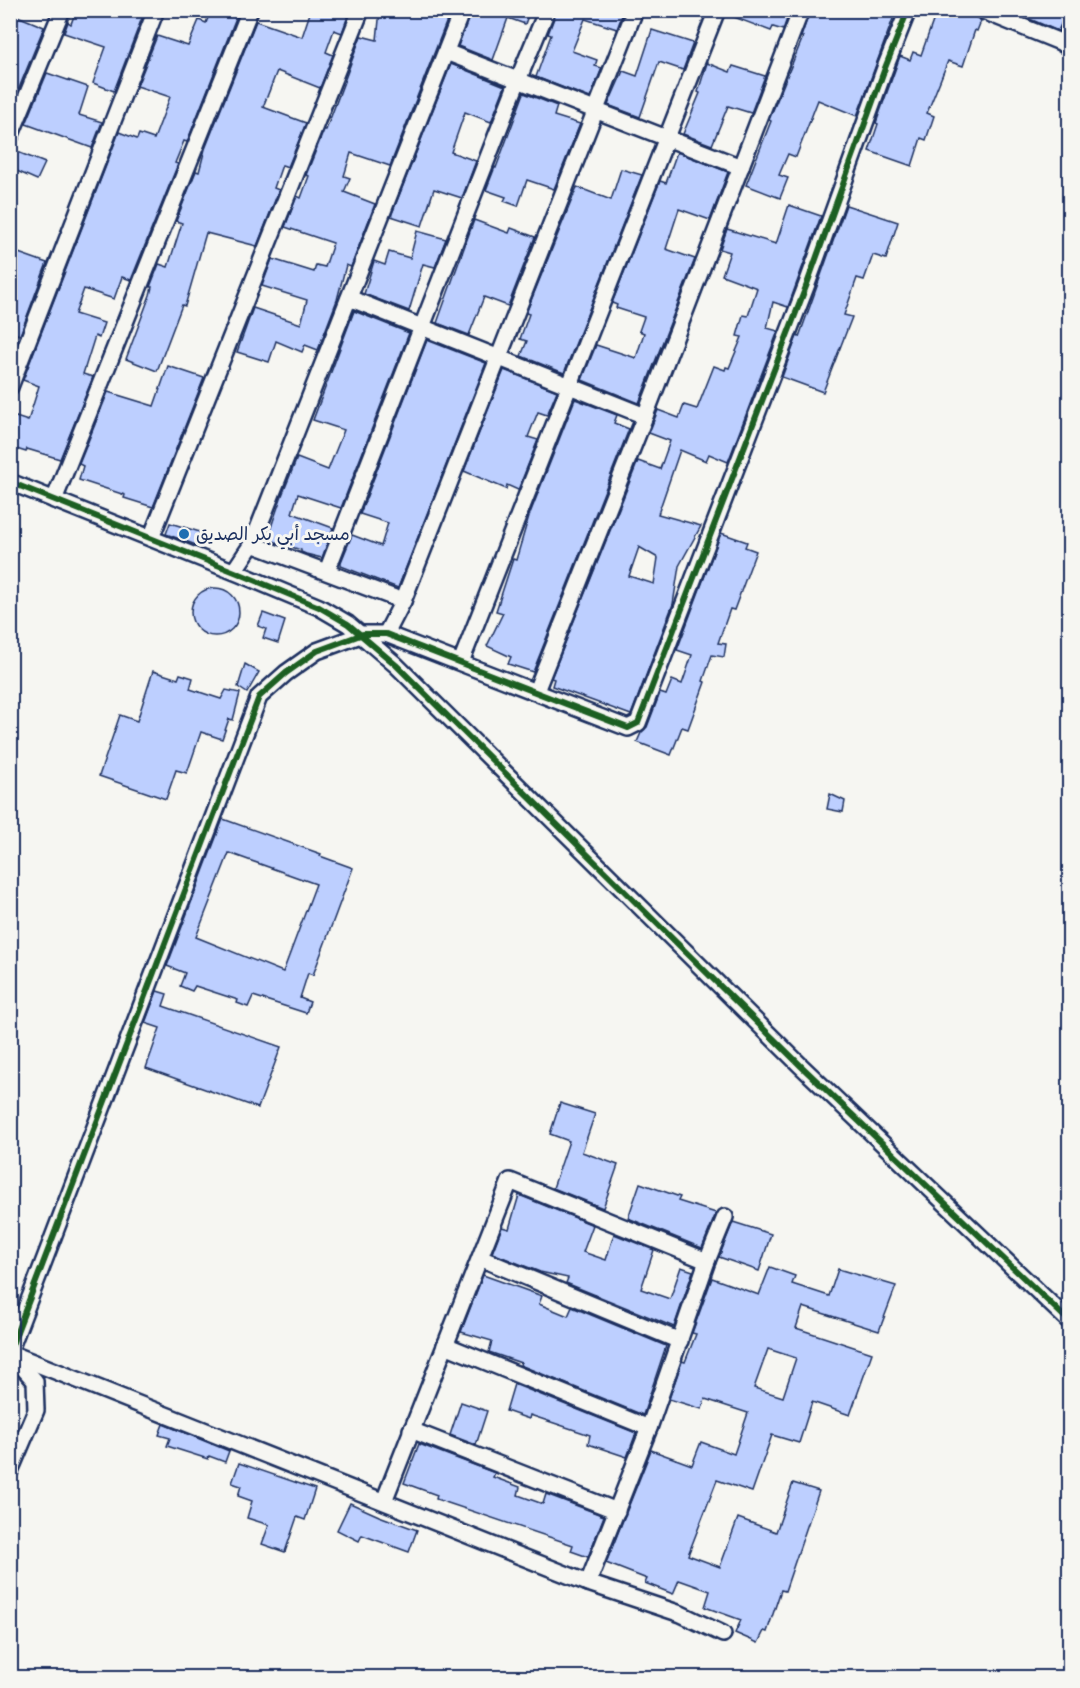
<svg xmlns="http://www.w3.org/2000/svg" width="1080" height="1688" viewBox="0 0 1080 1688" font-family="Sriracha,'Playpen Sans Arabic',sans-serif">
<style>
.building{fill:#bdcfff;stroke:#1b2f5e;stroke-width:1.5;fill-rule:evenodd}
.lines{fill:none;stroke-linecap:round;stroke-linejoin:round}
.minor-casing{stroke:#1b2f5e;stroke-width:20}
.minor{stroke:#f6f6f2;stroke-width:15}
.cycleway-casing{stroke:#f6f6f2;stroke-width:10}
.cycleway{stroke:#1b5e20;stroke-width:6}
.poi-dot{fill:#1f6fb2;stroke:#f6f6f2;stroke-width:2}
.labels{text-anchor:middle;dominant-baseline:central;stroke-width:6;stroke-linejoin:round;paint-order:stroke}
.poi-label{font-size:18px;fill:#1b2f5e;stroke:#f6f6f2;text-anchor:start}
</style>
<rect width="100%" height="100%" fill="#f6f6f2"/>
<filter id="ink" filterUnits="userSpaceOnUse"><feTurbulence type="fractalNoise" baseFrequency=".0167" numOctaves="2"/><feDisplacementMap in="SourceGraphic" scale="12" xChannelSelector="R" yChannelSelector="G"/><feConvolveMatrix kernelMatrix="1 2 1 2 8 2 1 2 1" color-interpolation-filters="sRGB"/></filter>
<g filter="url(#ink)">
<g class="building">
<polygon points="76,10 145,10 114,91 93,83 106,47 64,33 68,22 71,24"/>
<polygon points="211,10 223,10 237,15 187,142 184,141 175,163 178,164 131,280 122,277 114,299 84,289 75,314 104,323 99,338 95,336 83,374 93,377 60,459 27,449 26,452 10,447 10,415 28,421 39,386 23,380 119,132 137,139 139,134 154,139 170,97 137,86 157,36 188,46 199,20 206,23"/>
<polygon points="311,10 350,10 342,33 334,30 326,52 333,55 320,88 277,71 263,107 306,123 288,167 282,165 274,188 279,190 257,246 206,233 185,306 182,305 157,371 126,359 150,295 152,287 150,287 159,264 168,267 182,223 176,221 196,171 199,172 205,149 256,21 302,37"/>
<polygon points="380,10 451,10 390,166 351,153 344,176 350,178 344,192 375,204 351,267 346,265 337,300 318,350 305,345 302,352 276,341 269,362 237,352 253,308 301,324 307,300 262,286 272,259 314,272 316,265 325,267 333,243 285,227 297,196 301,198 309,176 306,175 324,130 326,130 361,36 377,40"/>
<polygon points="471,10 530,10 525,24 508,18 493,60 458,46"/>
<polygon points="557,10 624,10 617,29 585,19 572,51 597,60 595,66 602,68 590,98 536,77 551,35 548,34"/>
<polygon points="726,10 790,10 783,30 773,27 771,31 726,14"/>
<polygon points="810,10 890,10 889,14 894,16 857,116 818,100 796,157 788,154 779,175 788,178 780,198 746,185 771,121 769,120 803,37 801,37"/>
<polygon points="937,10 968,10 981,21 977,31 975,30 963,66 948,61 927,113 934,116 926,140 921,138 912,166 869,151 878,124 876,123 900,56 910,60 913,52 921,55"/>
<polygon points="1019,10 1067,10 1058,31 1018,14"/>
<polygon points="10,13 44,27 10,110"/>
<polygon points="652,30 693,43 683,70 659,62 640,117 608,105 623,71 637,76"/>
<polygon points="707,63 730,72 733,66 765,76 751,113 728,106 712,145 683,134 700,93 698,92"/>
<polygon points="451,64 505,86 491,122 465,112 451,152 476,161 462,198 434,189 422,226 391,216"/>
<polygon points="47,73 88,87 79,115 102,122 92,148 26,124"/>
<polygon points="524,93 557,106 554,116 580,124 554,189 527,180 518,206 504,201 506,197 486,190 495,167 496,168"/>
<polygon points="10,149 45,163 37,180 10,168"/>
<polygon points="677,152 728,172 710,220 679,209 666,249 695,259 639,403 582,380 596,345 636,358 644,333 639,331 644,317 616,308 617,305 612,303 660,181 666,183"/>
<polygon points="621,169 642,175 564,373 521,356 527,341 520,339 529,314 526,313 577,187 611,200"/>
<path d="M 789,205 L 821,216 L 788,307 L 773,302 L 767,328 L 778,331 L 728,462 L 709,454 L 706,461 L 680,450 L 658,514 L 701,526 L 679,566 L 673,604 L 631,715 L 552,686 L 554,679 L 551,678 L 638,461 L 660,469 L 670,441 L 649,433 L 658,410 L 679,418 L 684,405 L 697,409 L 714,366 L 725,370 L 726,367 L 729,368 L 742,337 L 737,336 L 743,315 L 748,316 L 757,288 L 722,275 L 730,252 L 720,249 L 727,229 L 776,244 ZM 639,547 L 658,558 L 654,584 L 629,576 Z"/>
<polygon points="846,205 898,222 886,259 873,255 864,280 857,278 844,315 852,317 823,392 782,377 797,336 799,337"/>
<polygon points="474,220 509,233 511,228 535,237 508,306 484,297 469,335 437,323"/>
<polygon points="417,231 446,239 435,267 423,264 409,311 364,294 374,261 385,265 389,252 410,258"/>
<polygon points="10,250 47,263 20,335 10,332"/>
<polygon points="354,311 409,333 341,508 298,494 292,513 333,528 322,558 306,554 301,552 301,550 267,539 281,498 297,458 328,470 344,430 313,420"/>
<polygon points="427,340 486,363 398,588 341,566 341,562 352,535 381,546 388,523 360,514"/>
<polygon points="168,366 204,378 153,507 124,498 125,495 79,480 83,466 79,464 108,392 154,406"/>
<polygon points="504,370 557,391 547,415 538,412 528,437 538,440 518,490 507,485 506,489 464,471"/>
<polygon points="575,399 617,415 614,423 629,429 533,672 508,664 511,657 487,646 503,613 496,611 513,559 516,560 529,516"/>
<polygon points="170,523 200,532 196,545 166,534"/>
<polygon points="721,533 747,542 745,547 756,551 734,610 730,609 718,643 726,644 724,657 712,655 703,681 705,682 688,729 682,727 671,755 637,742 641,733 647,727 660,693 666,695 672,680 682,684 692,655 677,650"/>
<circle cx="215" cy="612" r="24"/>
<polygon points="263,613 285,621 278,643 263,638 266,629 258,626"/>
<polygon points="245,664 259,672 247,693 238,687"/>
<polygon points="153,671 178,679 180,674 193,678 190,689 221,699 226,690 240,693 233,720 229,719 222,739 201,732 187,773 176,770 166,799 99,776 120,715 137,721"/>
<polygon points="830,794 845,801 843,812 827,809"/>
<path d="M 223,819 L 321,854 L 320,856 L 353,868 L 313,975 L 308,973 L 300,998 L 310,1002 L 306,1013 L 253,996 L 248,1007 L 237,1003 L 238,1000 L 195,986 L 192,991 L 180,986 L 185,973 L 167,966 ZM 229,853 L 316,884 L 283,972 L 196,937 Z"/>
<polygon points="157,991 167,994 163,1006 281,1047 258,1108 146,1068 160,1028 145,1023"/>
<polygon points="560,1103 595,1114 582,1152 618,1165 603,1208 553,1188 569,1141 550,1134"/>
<polygon points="640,1183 680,1197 678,1201 716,1213 702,1248 628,1218"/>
<polygon points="519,1195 593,1225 583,1252 606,1260 614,1234 654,1250 641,1289 670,1299 681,1267 693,1271 674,1327 566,1283 568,1278 540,1272 492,1253 502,1227 509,1229"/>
<polygon points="733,1222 771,1234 759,1271 719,1257"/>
<path d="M 770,1267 L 795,1276 L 792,1284 L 829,1296 L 838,1269 L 896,1286 L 879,1331 L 803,1307 L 796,1328 L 872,1353 L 850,1415 L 812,1402 L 799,1443 L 772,1435 L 752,1492 L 717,1480 L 688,1555 L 720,1567 L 738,1518 L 776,1532 L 793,1483 L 819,1491 L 785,1591 L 781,1590 L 767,1632 L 764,1631 L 758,1643 L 735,1633 L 741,1620 L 705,1607 L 710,1591 L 679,1580 L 673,1594 L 645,1583 L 647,1579 L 606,1563 L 651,1450 L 692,1465 L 701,1442 L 734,1454 L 748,1413 L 705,1399 L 702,1409 L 669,1399 L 682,1361 L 685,1362 L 696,1334 L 692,1333 L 712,1278 L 759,1295 ZM 768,1349 L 796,1358 L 783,1397 L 754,1388 Z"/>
<polygon points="483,1275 542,1296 539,1304 568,1316 572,1307 666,1346 643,1415 520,1365 521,1363 489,1352 492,1341 461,1332"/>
<polygon points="514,1384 636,1433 627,1457 588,1444 590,1435 530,1415 529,1419 506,1411"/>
<polygon points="461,1402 487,1411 476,1445 450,1435"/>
<polygon points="163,1424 229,1451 225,1462 209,1456 208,1459 167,1446 170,1438 159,1435"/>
<polygon points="419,1444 495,1473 493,1477 520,1487 518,1495 543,1504 546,1494 604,1516 588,1557 571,1551 573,1545 436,1499 437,1495 404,1483"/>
<polygon points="239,1463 315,1489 305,1520 297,1517 285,1552 262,1544 269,1525 247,1518 252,1501 238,1496 241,1486 232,1483"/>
<polygon points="350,1503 379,1516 417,1530 409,1552 362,1535 359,1541 337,1530"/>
</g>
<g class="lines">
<defs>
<g id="minor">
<polyline points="981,10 1070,46"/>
<polyline points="1063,44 1070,28"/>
<polyline points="446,52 741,167"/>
<polyline points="10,137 62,10"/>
<polyline points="349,298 645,416"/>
<polyline points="10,387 156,10"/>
<polyline points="10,482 240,574 319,607 348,624 396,665 801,1066 1070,1322"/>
<polyline points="54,500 250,10"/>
<polyline points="151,538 361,10"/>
<polyline points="252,544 403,601"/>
<polyline points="234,571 252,544 462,10"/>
<polyline points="327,571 518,80 547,10"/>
<polyline points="386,634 403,601 635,10"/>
<polyline points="461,662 717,10"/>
<polyline points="536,691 645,416 801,10"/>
<polyline points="480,1258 680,1341"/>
<polyline points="445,1345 649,1428"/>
<polyline points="10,1350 259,697 286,673 317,651 363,634 386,634 628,728 638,723 807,284 885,68 908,10"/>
<polyline points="10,1353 588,1583 649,1428 707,1261 725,1217"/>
<polyline points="411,1430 617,1511"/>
<polyline points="10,1471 36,1410 35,1381 12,1355"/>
<polyline points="384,1501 510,1181 707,1261"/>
<polyline points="588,1583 681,1614 723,1634"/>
</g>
</defs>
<use href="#minor" class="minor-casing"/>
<use href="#minor" class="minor"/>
<defs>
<g id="cycleway">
<polyline points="10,482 240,574 319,607 348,624 396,665 801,1066 1070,1322"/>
<polyline points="10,1350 259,697 286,673 317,651 363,634 386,634 628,728 638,723 807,284 885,68 908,10"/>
</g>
</defs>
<use href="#cycleway" class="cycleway-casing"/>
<use href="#cycleway" class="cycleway"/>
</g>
</g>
<circle class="poi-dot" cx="184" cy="534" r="6"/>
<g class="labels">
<g class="poi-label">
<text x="196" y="534">مسجد أبي بكر الصديق</text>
</g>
</g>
<rect width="1080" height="1688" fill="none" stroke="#f6f6f2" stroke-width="36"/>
<rect x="18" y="18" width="1044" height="1652" fill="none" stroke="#1b2f5e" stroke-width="2" filter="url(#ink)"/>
</svg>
